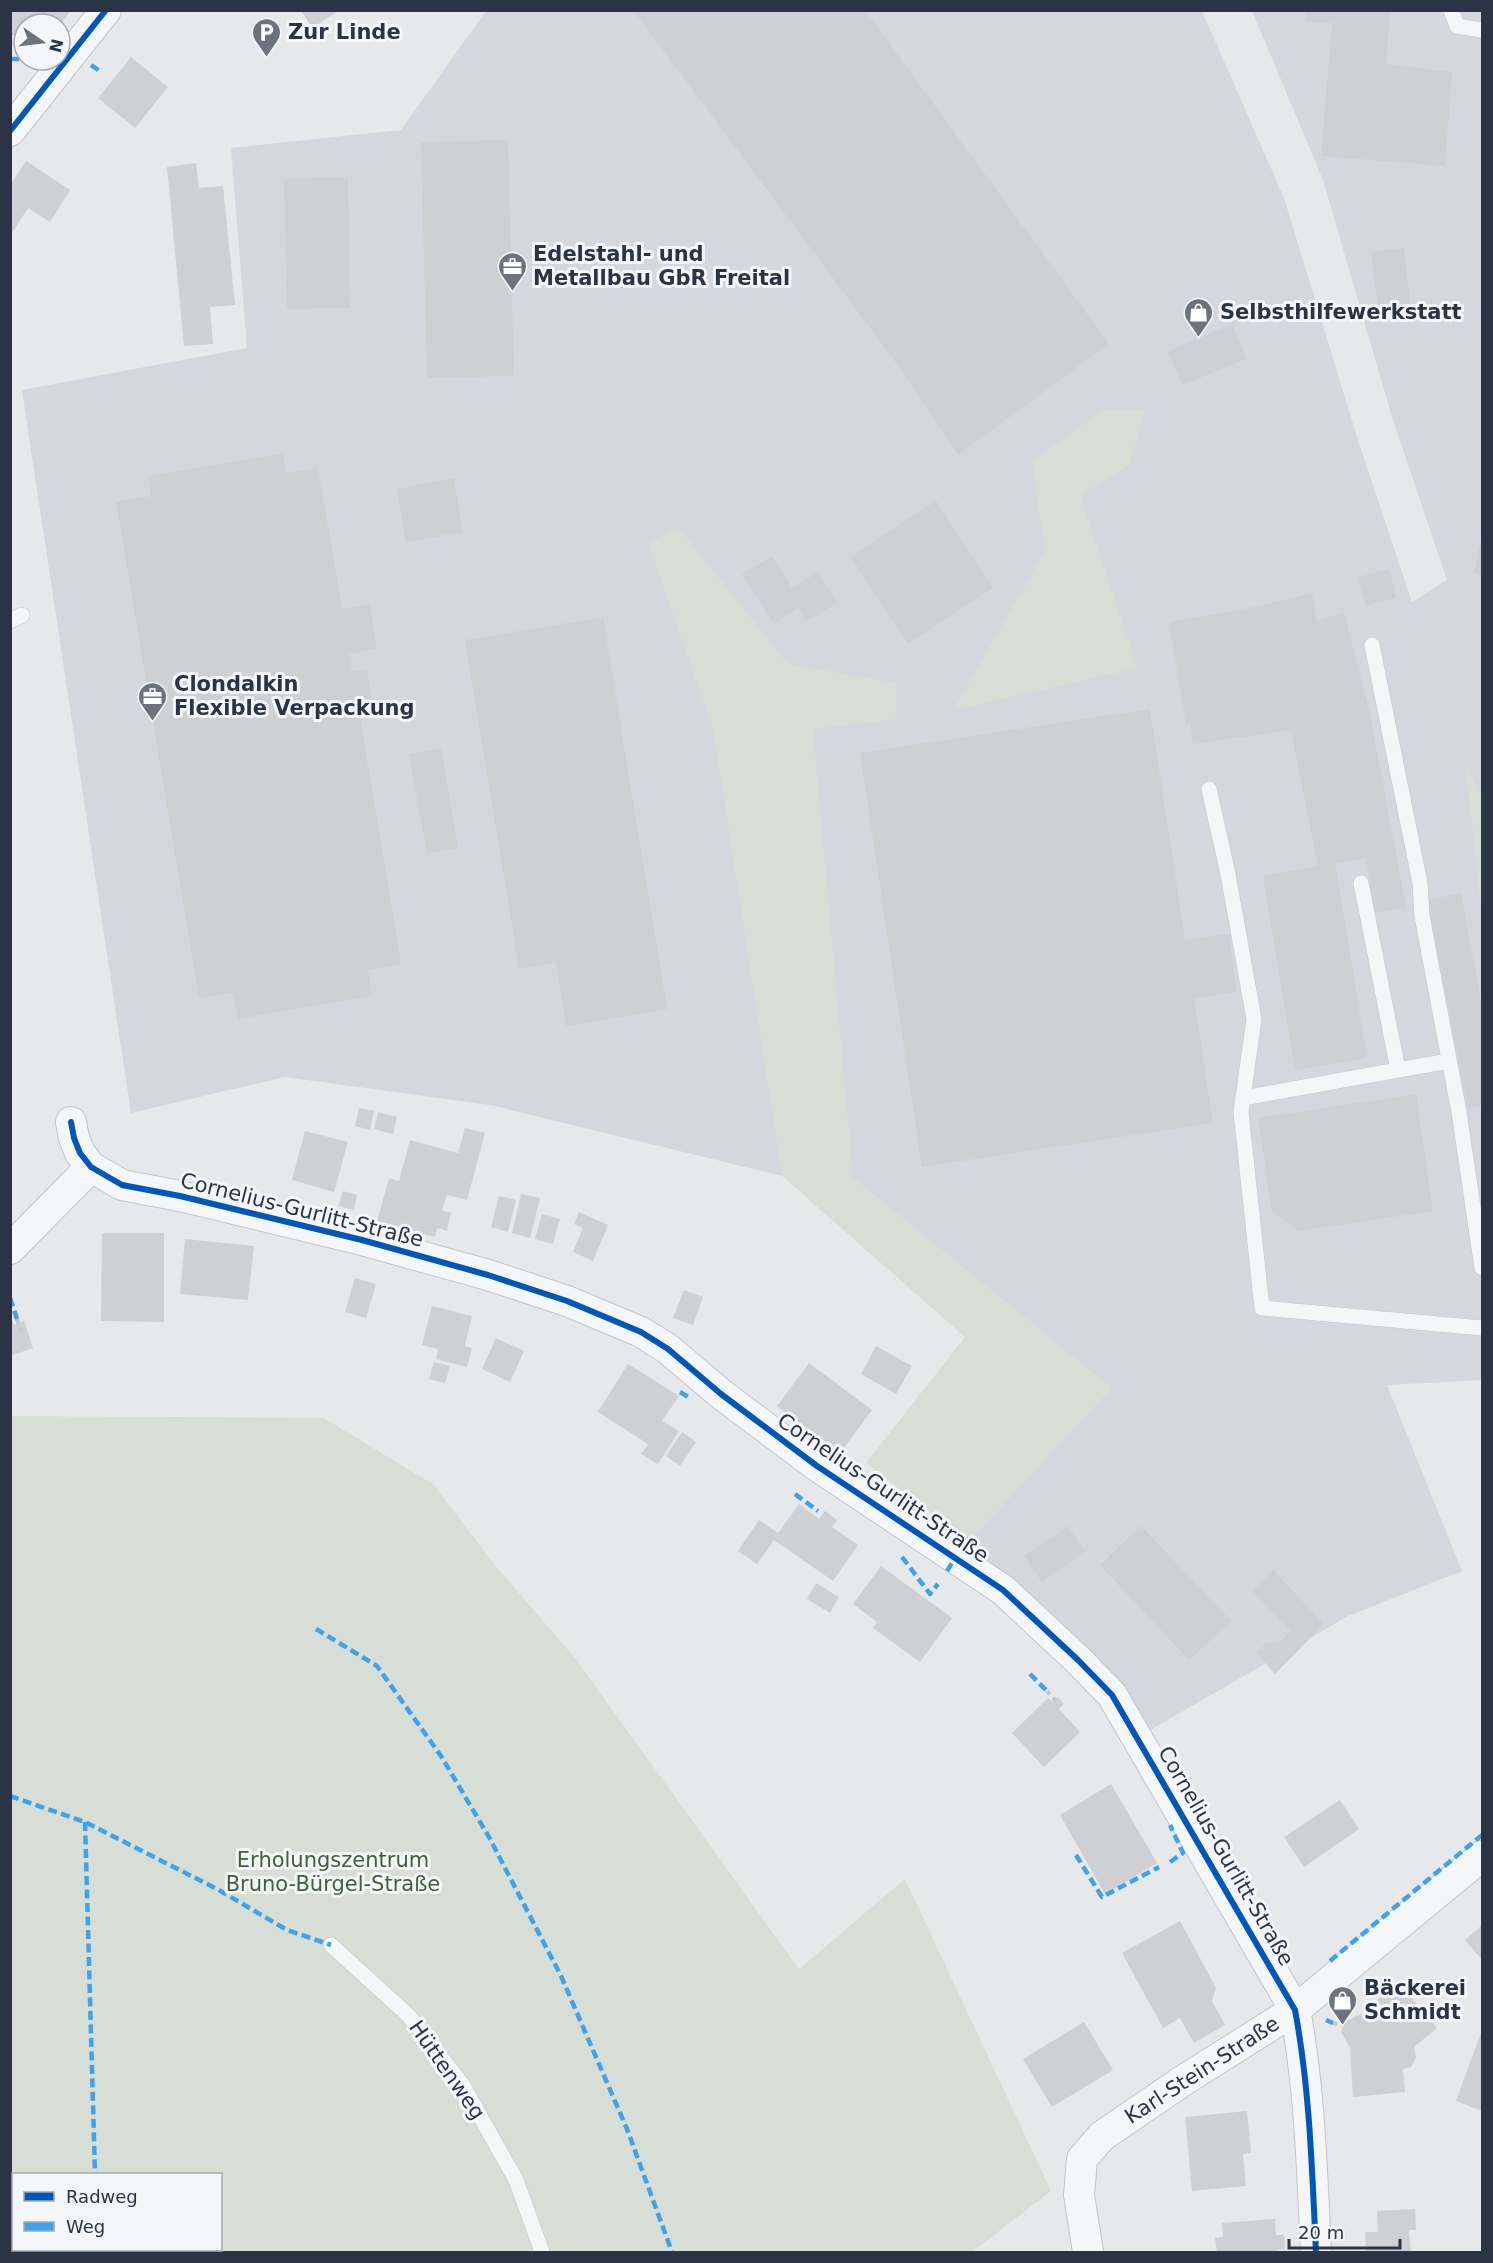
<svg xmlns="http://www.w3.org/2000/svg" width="1493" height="2263" viewBox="0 0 1493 2263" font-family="'DejaVu Sans',sans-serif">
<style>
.built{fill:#d4d7dd}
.green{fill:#d6ded6;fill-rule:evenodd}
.building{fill:#ced0d3}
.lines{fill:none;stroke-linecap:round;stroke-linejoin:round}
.service-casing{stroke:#c4c6c8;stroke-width:16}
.minor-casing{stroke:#c4c6c8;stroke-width:32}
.path{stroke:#c5c6ca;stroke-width:4;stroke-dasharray:4.5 4.5;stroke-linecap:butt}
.service{stroke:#f5f6f7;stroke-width:15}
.minor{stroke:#f5f6f7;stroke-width:30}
.quiet{stroke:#3ea3ec;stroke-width:4.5;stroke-dasharray:9 4.5;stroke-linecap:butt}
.cycleway-casing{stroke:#f4f6f9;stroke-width:10}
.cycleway{stroke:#0057b8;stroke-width:6}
.labels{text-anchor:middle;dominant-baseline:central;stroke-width:6;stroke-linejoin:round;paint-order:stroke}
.poi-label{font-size:21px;font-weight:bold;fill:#2b3445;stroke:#f4f6f9;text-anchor:start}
.street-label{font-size:21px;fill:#2b3445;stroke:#f4f6f9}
.park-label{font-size:21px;fill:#3f6138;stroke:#f4f6f9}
</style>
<rect width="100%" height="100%" fill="#e6e8ea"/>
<polygon class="built" points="486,11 1202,11 1284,198 1358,440 1412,602 1447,580 1392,417 1323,180 1252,11 1482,11 1482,801 1466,765 1482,913 1482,1380 1387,1385 1462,1571 1348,1616 1138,1737 1112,1695 968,1542 1111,1388 853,1178 782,1176 490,1105 285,1077 131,1113 22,390 247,348 231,148 401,130"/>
<g class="green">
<polygon points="1105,409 1146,410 1129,465 1080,496 1138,668 953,710 1045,551 1032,461"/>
<polygon points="679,528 788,664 896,683 896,719 813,729 853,1178 1111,1388 968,1542 866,1463 965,1337 782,1176 713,728 648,543"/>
<polygon points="1465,762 1482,801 1482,913"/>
<path d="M 11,1416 L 324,1418 L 434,1485 L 493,1563 L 575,1658 L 799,1969 L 905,1879 L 1051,2191 L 972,2252 L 11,2252 ZM 14,2174 L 220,2174 L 220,2250 L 14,2250 Z"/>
</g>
<g class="building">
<polygon points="10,10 71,10 61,24 24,24 24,43 10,33"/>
<polygon points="301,10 340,10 312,28"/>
<polygon points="633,10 865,10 1109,344 958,455 905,375"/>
<polygon points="1307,10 1390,10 1386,64 1452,72 1445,166 1321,156 1332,23 1306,22"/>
<polygon points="131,57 168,87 135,128 98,98"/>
<polygon points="508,140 514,376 427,378 421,142"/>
<polygon points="26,161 70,190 50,222 28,208 10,236 10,185"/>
<polygon points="196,163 199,188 223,186 235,305 210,307 213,344 184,346 167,167"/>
<polygon points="348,177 350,308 287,309 284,179"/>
<polygon points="1404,248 1411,312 1379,316 1371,252"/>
<polygon points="1232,324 1246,359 1182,385 1168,351"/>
<polygon points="283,453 286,473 318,468 342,609 370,604 377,649 349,654 352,671 367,669 371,698 357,701 401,964 368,970 372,996 238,1019 233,993 199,998 116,502 151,496 148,476"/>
<polygon points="454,478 463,532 406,542 397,489"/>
<polygon points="936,501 993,588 908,644 851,557"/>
<polygon points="1481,539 1482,539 1482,576 1474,573"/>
<polygon points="772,556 792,588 818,572 837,603 806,622 798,608 774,624 742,574"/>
<polygon points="1389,569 1396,598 1366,606 1358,577"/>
<polygon points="1312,593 1317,621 1344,612 1369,710 1406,907 1374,913 1366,858 1335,863 1367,1058 1295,1070 1263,876 1318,866 1291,730 1193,744 1190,723 1186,724 1169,622 1254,607"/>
<polygon points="603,617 667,1009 566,1026 556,963 519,969 465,640"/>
<polygon points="1150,709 1185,940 1229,934 1237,992 1194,998 1213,1123 922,1167 860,753"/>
<polygon points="441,748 458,848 427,853 409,754"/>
<polygon points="1461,893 1482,1006 1482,1106 1468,1109 1427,900"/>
<polygon points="1416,1094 1433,1211 1299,1231 1272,1212 1258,1118"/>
<polygon points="359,1108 374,1111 370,1130 355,1126"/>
<polygon points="378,1112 397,1117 393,1134 374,1129"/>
<polygon points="465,1128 485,1133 467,1200 447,1195 442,1210 451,1213 447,1231 437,1228 435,1237 377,1221 389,1178 399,1181 410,1140 458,1153"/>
<polygon points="305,1131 348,1142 334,1192 292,1180"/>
<polygon points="343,1191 357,1195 354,1210 338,1206"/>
<polygon points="521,1194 540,1198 530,1238 512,1233"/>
<polygon points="499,1196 516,1200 508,1232 491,1227"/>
<polygon points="579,1212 608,1225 593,1261 573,1252 583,1228 574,1224"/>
<polygon points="542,1214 560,1219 553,1244 535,1239"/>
<polygon points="102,1233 164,1233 164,1322 101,1321"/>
<polygon points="185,1239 254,1246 248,1300 180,1294"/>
<polygon points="355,1278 376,1284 366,1318 345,1312"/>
<polygon points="684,1290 703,1297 693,1325 673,1318"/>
<polygon points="432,1306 472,1316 465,1346 472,1348 467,1367 436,1359 438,1349 422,1345"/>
<polygon points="10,1315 14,1325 24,1321 33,1348 10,1356"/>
<polygon points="496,1338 524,1351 510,1382 482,1369"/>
<polygon points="876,1346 912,1366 896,1394 861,1374"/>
<polygon points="434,1362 450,1366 445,1383 429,1379"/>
<polygon points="809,1363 872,1410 840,1453 777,1406"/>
<polygon points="628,1364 679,1396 662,1421 679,1431 658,1464 641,1454 648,1444 598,1412"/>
<polygon points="682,1432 696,1442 680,1466 666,1456"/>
<polygon points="799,1504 819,1519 825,1511 837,1520 832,1527 858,1545 833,1581 774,1540 757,1564 738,1551 759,1520 778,1533"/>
<polygon points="1068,1526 1085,1551 1042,1582 1024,1556"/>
<polygon points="1141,1526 1231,1621 1189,1660 1100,1565"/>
<polygon points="881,1566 952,1618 920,1662 873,1628 877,1622 853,1604"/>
<polygon points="1273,1570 1324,1624 1275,1674 1257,1653 1266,1643 1279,1642 1291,1631 1252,1591"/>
<polygon points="816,1583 839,1597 830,1613 807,1599"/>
<polygon points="1058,1697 1064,1704 1059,1709 1080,1732 1044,1767 1012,1733 1048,1698 1052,1702"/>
<polygon points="1111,1784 1157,1863 1105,1894 1060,1815"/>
<polygon points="1340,1800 1359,1829 1304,1867 1284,1837"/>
<polygon points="1180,1921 1216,1988 1212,2001 1225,2025 1194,2043 1180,2018 1163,2028 1122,1953"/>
<polygon points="1482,1925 1482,1960 1465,1940"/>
<polygon points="1398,1982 1437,2028 1414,2047 1416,2057 1411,2067 1403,2069 1405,2092 1353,2097 1350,2048 1341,2032 1345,2021 1361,2014"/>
<polygon points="1084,2022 1113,2070 1052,2107 1023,2059"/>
<polygon points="1482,2030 1482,2111 1456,2101"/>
<polygon points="1247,2111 1251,2153 1243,2154 1246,2186 1192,2191 1185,2117"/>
<polygon points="1415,2209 1416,2230 1409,2230 1411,2252 1366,2252 1365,2232 1378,2232 1377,2211"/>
<polygon points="1275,2219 1276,2235 1284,2235 1285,2249 1277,2250 1277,2252 1217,2252 1215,2238 1223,2237 1222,2223"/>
</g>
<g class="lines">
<defs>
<g id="service">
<polyline points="1451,10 1457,26 1482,30"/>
<polyline points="10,621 22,615"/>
<polyline points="1372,645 1420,883 1422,916 1459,1112 1482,1268"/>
<polyline points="1209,789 1228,874 1254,1019 1241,1112 1262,1308 1482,1328"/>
<polyline points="1361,883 1398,1070 1449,1061"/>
<polyline points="1243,1098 1398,1070"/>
<polyline points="331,1945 409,2016 462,2084 516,2180 542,2252"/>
</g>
<g id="minor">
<polyline points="10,131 106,10"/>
<path d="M 71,1122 L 74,1138 L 80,1153 L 91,1167 L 122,1185 L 180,1196 L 362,1240 L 488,1275 L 567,1301 L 641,1332 L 668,1349 L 721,1394 L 817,1466 L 1003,1590 L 1078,1660 L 1112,1695 L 1295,2010 C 1310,2090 1312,2171 1316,2252"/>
<polyline points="10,1249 91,1167"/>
<polyline points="1088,2252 1079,2195 1082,2159 1102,2136 1184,2080 1295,2010 1482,1856"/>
</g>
</defs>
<use href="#service" class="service-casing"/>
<use href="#minor" class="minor-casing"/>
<g class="path">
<polyline points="17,1319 23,1336"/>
<polyline points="1047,1691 1056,1701"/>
<polyline points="1333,2023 1343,2026"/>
</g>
<use href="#service" class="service"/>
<use href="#minor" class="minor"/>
<g class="quiet">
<polyline points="10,59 24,59"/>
<polyline points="91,65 101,72"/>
<polyline points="10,1298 17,1319"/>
<polyline points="680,1392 690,1398"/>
<polyline points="795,1494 818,1511"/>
<polyline points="902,1557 930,1594 938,1584"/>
<polyline points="947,1571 955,1558"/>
<polyline points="316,1629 377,1666 441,1756 489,1837 561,1976 627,2129 672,2252"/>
<polyline points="1030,1674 1047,1691"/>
<polyline points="10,1796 85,1822 217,1889 287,1930 331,1945"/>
<polyline points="85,1822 95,2174"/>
<polyline points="1076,1855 1102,1897 1159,1867"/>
<polyline points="1170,1862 1183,1853 1170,1825"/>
<polyline points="1330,1961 1482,1835"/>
<polyline points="1326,2020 1333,2023"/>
<polyline points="97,2250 97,2252"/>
</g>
<defs>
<g id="cycleway">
<polyline points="10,131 106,10"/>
<path d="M 71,1122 L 74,1138 L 80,1153 L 91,1167 L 122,1185 L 180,1196 L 362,1240 L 488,1275 L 567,1301 L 641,1332 L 668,1349 L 721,1394 L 817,1466 L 1003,1590 L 1078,1660 L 1112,1695 L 1295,2010 C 1310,2090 1312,2171 1316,2252"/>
</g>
</defs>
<use href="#cycleway" class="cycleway-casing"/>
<use href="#cycleway" class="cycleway"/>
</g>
<defs>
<symbol id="parking-pin" viewBox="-11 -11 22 30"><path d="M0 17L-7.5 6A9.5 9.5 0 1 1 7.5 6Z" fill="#6c737f" stroke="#f4f6f9"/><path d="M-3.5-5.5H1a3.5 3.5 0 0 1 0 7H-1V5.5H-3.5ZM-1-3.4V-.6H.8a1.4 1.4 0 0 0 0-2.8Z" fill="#fff"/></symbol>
<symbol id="office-pin" viewBox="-11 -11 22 30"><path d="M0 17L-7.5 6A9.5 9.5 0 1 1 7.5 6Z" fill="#6c737f" stroke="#f4f6f9"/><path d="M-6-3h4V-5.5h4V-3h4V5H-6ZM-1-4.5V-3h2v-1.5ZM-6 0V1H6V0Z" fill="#fff"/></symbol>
<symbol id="shop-pin" viewBox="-11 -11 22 30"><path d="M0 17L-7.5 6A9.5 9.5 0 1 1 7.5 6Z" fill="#6c737f" stroke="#f4f6f9"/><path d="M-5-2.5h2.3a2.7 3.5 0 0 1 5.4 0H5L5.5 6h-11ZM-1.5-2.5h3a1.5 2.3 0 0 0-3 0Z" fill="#fff"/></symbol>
</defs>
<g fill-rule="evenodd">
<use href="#parking-pin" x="250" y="16" width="33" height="45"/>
<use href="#office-pin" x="496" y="250" width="33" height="45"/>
<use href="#shop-pin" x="1182" y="296" width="33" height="45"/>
<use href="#office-pin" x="136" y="680" width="33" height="45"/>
<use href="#shop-pin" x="1326" y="1984" width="33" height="45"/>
</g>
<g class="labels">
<g class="poi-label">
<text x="288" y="32">Zur Linde</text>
<text x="533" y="254">Edelstahl- und<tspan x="533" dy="24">Metallbau GbR Freital</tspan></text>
<text x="1220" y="312">Selbsthilfewerkstatt</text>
<text x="174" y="684">Clondalkin<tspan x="174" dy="24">Flexible Verpackung</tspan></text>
<text x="1364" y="1988">Bäckerei<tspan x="1364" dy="24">Schmidt</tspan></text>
</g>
<g class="street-label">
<text transform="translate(302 1210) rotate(14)">Cornelius-Gurlitt-Straße</text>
<text transform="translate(883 1488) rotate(34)">Cornelius-Gurlitt-Straße</text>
<text transform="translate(1226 1856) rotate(60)">Cornelius-Gurlitt-Straße</text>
<text transform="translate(447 2070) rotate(55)">Hüttenweg</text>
<text transform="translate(1202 2070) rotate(-33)">Karl-Stein-Straße</text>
</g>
<g class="park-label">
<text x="333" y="1860">Erholungszentrum<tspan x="333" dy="24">Bruno-Bürgel-Straße</tspan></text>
</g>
</g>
<rect width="1493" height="2263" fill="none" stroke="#2b3445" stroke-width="24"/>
<rect x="12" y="2173" width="210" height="78" fill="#f4f6f9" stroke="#a4a8b1" stroke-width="1.5"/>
<rect x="24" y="2192" width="30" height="9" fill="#0057b8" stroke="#a4a8b1" stroke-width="1.5"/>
<text x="66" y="2203" font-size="18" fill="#2b3445">Radweg</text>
<rect x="24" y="2222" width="30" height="9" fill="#3ea3ec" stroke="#a4a8b1" stroke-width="1.5"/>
<text x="66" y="2233" font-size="18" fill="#2b3445">Weg</text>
<g transform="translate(42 42) rotate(104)"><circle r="28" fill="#f4f6f9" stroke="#a4a8b1" stroke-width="1.5"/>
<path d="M0-4.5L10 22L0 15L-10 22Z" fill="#6c737f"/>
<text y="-9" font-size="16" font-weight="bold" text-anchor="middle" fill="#2b3445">N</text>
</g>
<path d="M1289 2239v9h111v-9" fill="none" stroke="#2b3445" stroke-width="3"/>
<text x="1298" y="2239" font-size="18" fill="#2b3445" stroke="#f4f6f9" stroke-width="4.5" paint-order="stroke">20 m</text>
</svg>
